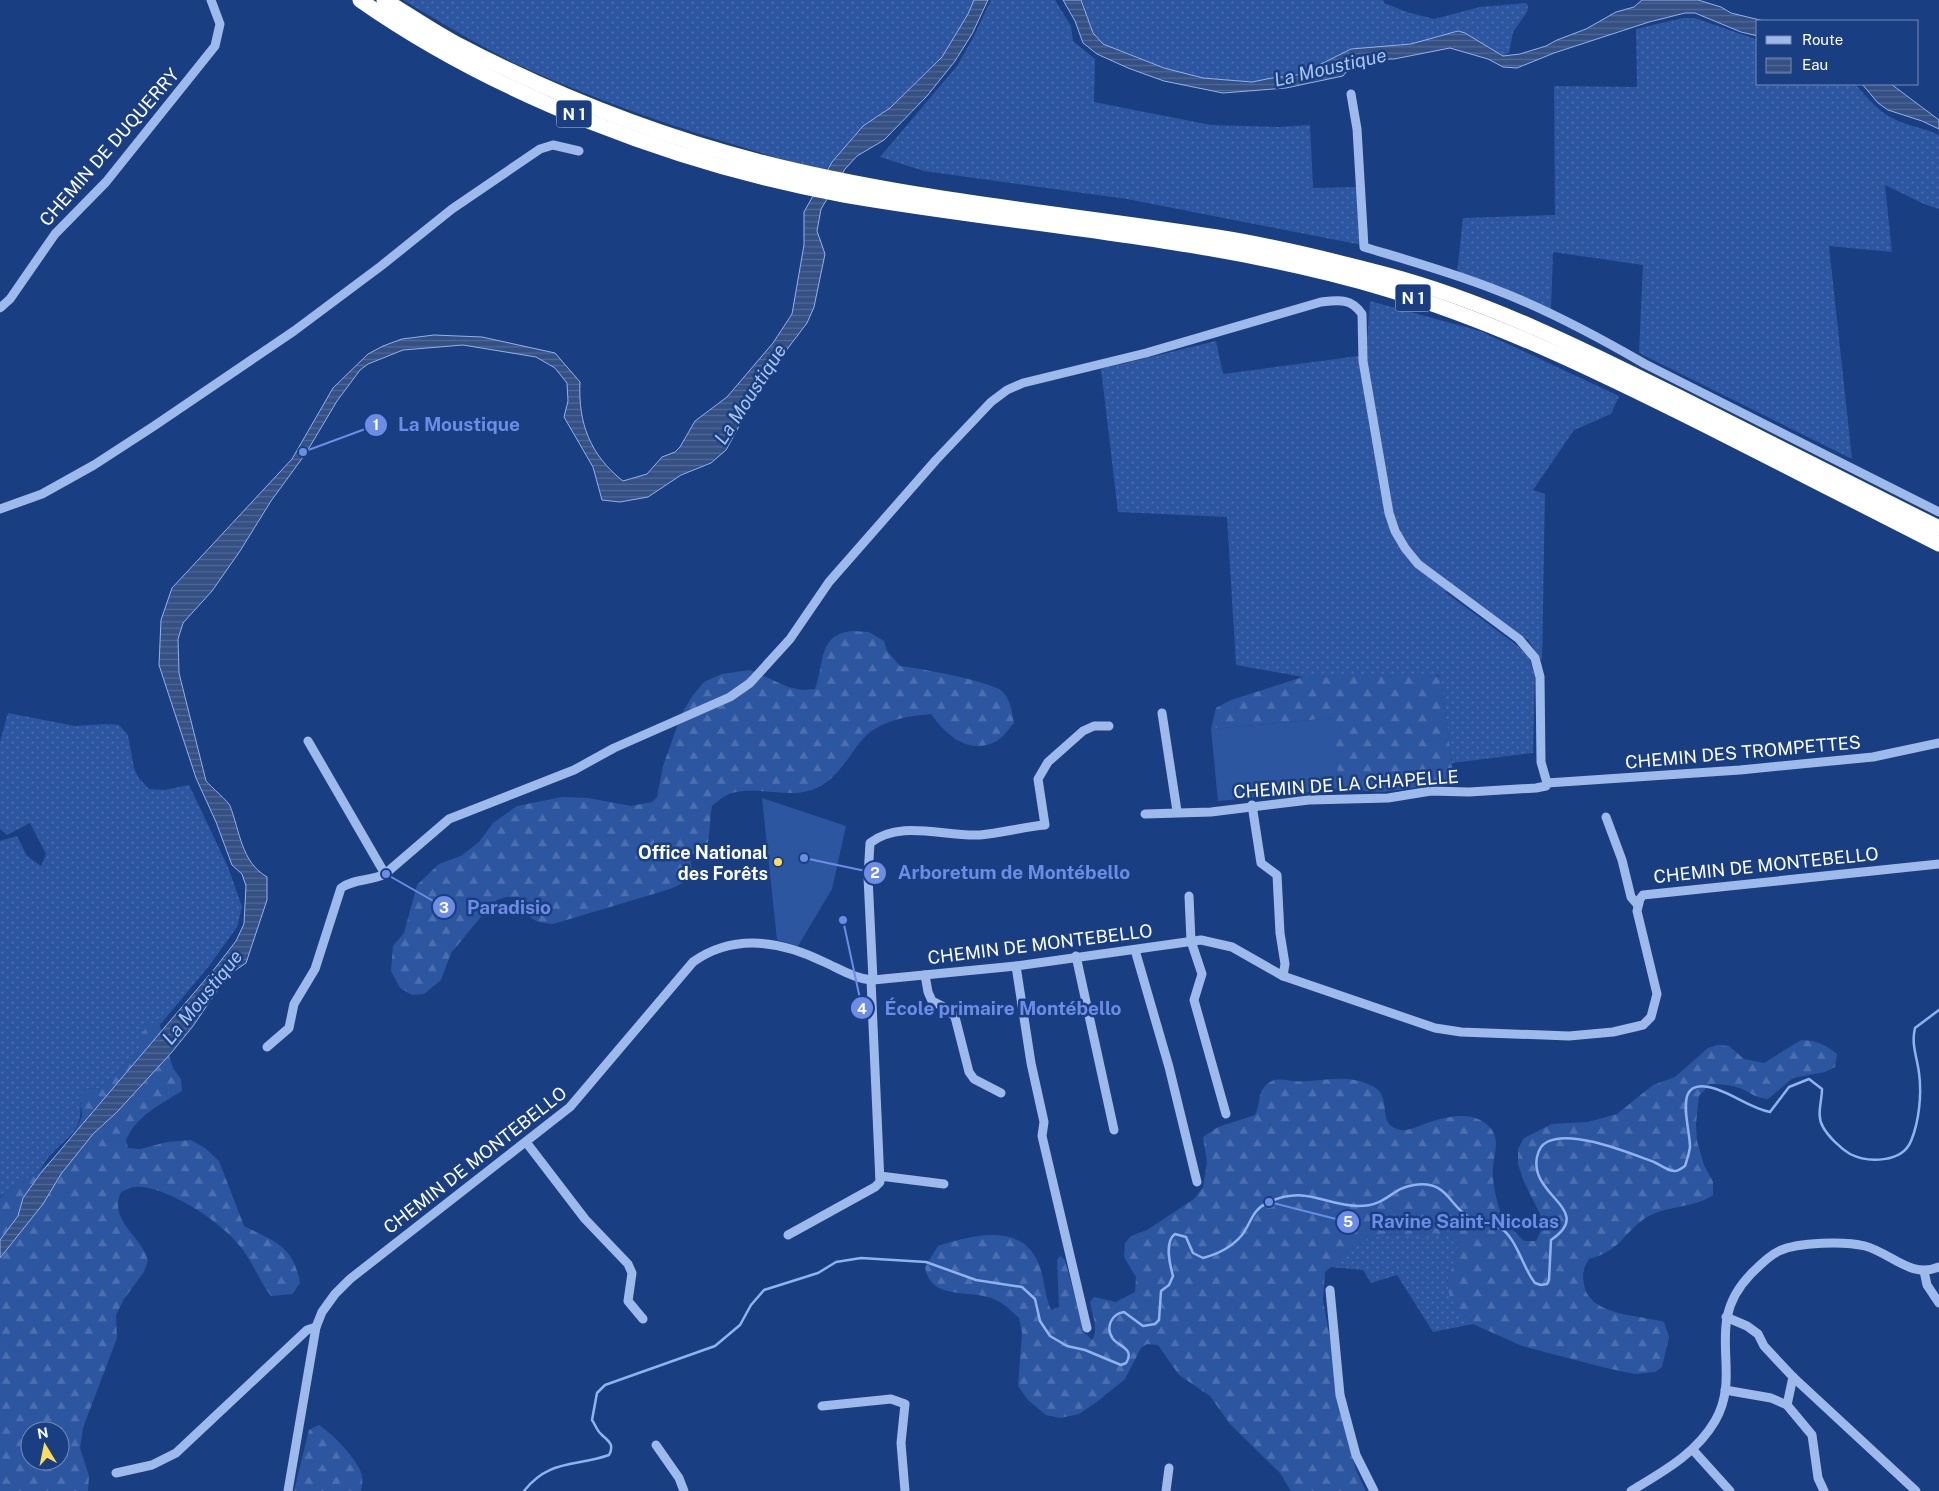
<svg xmlns="http://www.w3.org/2000/svg" width="1939" height="1491" viewBox="0 0 1939 1491" font-family="'Public Sans',sans-serif">
<style>
.grass{fill:url(#grass-dots)}
.forest{fill:url(#forest-firs);fill-rule:evenodd}
.garden{fill:#2d56a1}
.water{fill:url(#water-rules);stroke:#91b3ed}
.lines{fill:none;stroke-linecap:round;stroke-linejoin:round}
.stream{stroke:#91b3ed;stroke-width:2.5}
.minor{stroke:#9ebaeb;stroke-width:9}
.highway{stroke:#fff;stroke-width:15}
.poi-dot{fill:#fddc59;stroke:#1a3e82;stroke-width:2}
.labels{text-anchor:middle;dominant-baseline:central;stroke-width:5;stroke-linejoin:round;paint-order:stroke}
.shield{fill:#1a3e82;stroke:#bac5da;stroke-width:1}
.shield-label{font-size:16px;font-weight:bold;fill:#fff}
.street-label{font-size:18px;fill:#fff;stroke:#1a3e82}
.poi-label{font-size:18px;font-weight:bold;fill:#fff;stroke:#1a3e82;text-anchor:end}
.water-label{font-size:19px;font-style:italic;fill:#a9c4f2;stroke:#1a3e82}
.leader{fill:none;stroke:#6c8ce6;stroke-width:2}
.callout-dot{fill:#6c8ce6;stroke:#1a3e82;stroke-width:2}
.mark-label{font-size:15px;text-anchor:middle;font-weight:bold;fill:#fff}
.callout-label{font-size:19px;text-anchor:middle;font-weight:bold;fill:#6c8ce6;stroke:#1a3e82;stroke-width:5;stroke-linejoin:round;paint-order:stroke}
</style>
<defs>
<pattern id="grass-dots" width="8" height="8" patternUnits="userSpaceOnUse" patternTransform="scale(1.25)"><rect width="8" height="8" fill="#2d56a1"/><path d="M2 2h.1M6 6h.1" fill="none" stroke="#4c6faf" stroke-width="1.8" stroke-linecap="round"/></pattern>
<pattern id="forest-firs" width="22" height="20" patternUnits="userSpaceOnUse" patternTransform="scale(1.25)"><rect width="22" height="20" fill="#2d56a1"/><path d="M5 1l3.5 6h-7zM16 11l3.5 6h-7z" fill="#4c6faf"/></pattern>
<pattern id="water-rules" width="6" height="5" patternUnits="userSpaceOnUse" patternTransform="scale(1.25)"><rect width="6" height="5" fill="#355083"/><path d="M0 2.5h6" fill="none" stroke="#536a96"/></pattern>
</defs>
<rect width="100%" height="100%" fill="#1a3e82"/>
<g class="grass">
<path d="M 403,0 L 974,0 L 968,14 L 942,57 L 890,108 L 863,126 L 825,170 C 790,163 756,151 722,141 C 654,120 587,96 523,67 C 481,47 442,23 403,0 Z"/>
<polygon points="991,0 1055,0 1071,26 1073,41 1095,59 1094,102 1211,125 1279,127 1310,125 1313,188 1358,187 1362,245 1127,199 924,171 880,157 957,66 973,38"/>
<polygon points="1082,0 1383,0 1384,3 1407,12 1434,19 1480,7 1526,3 1528,6 1527,12 1513,32 1509,53 1503,56 1465,33 1458,31 1411,44 1351,49 1301,74 1287,77 1277,77 1252,82 1203,78 1164,68 1103,44 1093,33"/>
<path d="M 1683,18 L 1695,18 L 1758,40 L 1758,84 L 1855,84 C 1867,97 1877,111 1894,119 C 1908,126 1924,128 1939,135 L 1939,209 L 1924,204 L 1885,185 L 1892,252 L 1829,246 L 1852,459 L 1639,353 L 1643,265 L 1553,252 L 1551,309 L 1457,273 L 1463,218 L 1555,215 L 1554,86 L 1637,87 L 1636,29 Z"/>
<polygon points="1370,301 1480,331 1619,396 1611,414 1574,430 1533,490 1545,494 1542,661 1528,640 1452,586 1445,592 1526,652 1535,672 1533,753 1452,763 1441,679 1438,675 1303,677 1236,665 1227,517 1118,512 1101,369 1216,341 1223,374 1366,355"/>
<path d="M 8,713 L 75,726 L 106,724 L 119,725 L 128,735 L 134,768 L 138,777 L 149,789 L 165,790 L 189,785 L 228,867 L 242,907 L 237,927 L 209,966 L 128,1063 L 100,1088 L 85,1089 L 80,1096 C 84,1134 69,1133 48,1158 C 44,1163 41,1170 36,1173 C 24,1181 9,1187 0,1197 L 0,841 L 17,836 L 27,856 L 41,866 L 46,854 L 30,823 L 7,835 L 0,829 L 0,742 Z"/>
<polygon points="1433,1233 1449,1236 1458,1248 1447,1283 1457,1308 1473,1324 1433,1332 1397,1275 1371,1283 1363,1270 1330,1267 1361,1243 1381,1235"/>
</g>
<g class="forest">
<path d="M 852,631 L 869,632 L 884,641 L 887,651 L 900,666 C 918,668 990,681 1002,691 C 1011,700 1012,712 1014,723 C 1009,729 1003,737 997,741 C 969,756 946,735 931,714 C 907,716 877,721 861,741 C 849,756 839,775 821,786 C 790,803 756,782 727,795 C 722,797 716,803 712,806 C 709,821 711,841 704,854 L 690,854 L 692,873 L 683,883 L 670,889 L 553,924 C 529,922 529,917 519,897 L 506,897 L 497,900 L 485,912 L 451,953 L 441,980 L 424,994 L 412,995 L 400,988 L 391,971 L 393,946 L 404,933 L 417,885 L 439,864 L 461,856 L 479,842 L 493,823 L 517,806 L 562,797 L 588,798 L 631,806 L 652,802 L 657,797 L 663,766 L 682,713 L 694,694 L 704,682 L 722,674 L 750,670 L 788,687 L 802,690 L 815,689 C 825,663 817,635 852,631 Z"/>
<polygon points="1433,674 1441,678 1453,772 1453,779 1450,783 1382,792 1339,789 1332,718 1211,729 1216,708 1231,700 1303,677"/>
<path d="M 155,1022 L 160,1026 L 173,1068 L 181,1079 L 182,1091 C 161,1104 136,1116 126,1140 L 128,1148 L 140,1149 L 167,1142 L 191,1140 L 205,1148 L 219,1161 L 244,1226 C 275,1242 293,1245 300,1283 L 292,1294 L 271,1296 C 260,1282 254,1265 243,1250 C 223,1223 176,1192 143,1187 C 135,1185 128,1189 121,1192 C 108,1221 142,1236 148,1261 L 144,1272 L 124,1299 L 116,1315 L 117,1338 L 83,1428 L 80,1448 L 89,1476 L 88,1491 L 0,1491 L 0,1198 C 11,1184 26,1181 39,1171 C 52,1162 79,1131 82,1115 C 83,1109 79,1103 80,1096 L 85,1089 L 100,1088 L 128,1063 L 138,1051 L 143,1032 L 149,1024 ZM 30,1431 L 60,1431 L 60,1461 L 30,1461 Z"/>
<path d="M 1801,1040 C 1816,1040 1826,1045 1837,1054 L 1835,1067 L 1825,1072 L 1793,1078 L 1768,1099 C 1756,1098 1752,1094 1742,1089 C 1733,1085 1721,1084 1710,1084 L 1699,1096 L 1696,1124 L 1697,1141 L 1704,1165 L 1713,1182 L 1713,1195 C 1693,1209 1664,1205 1644,1219 C 1621,1236 1621,1250 1589,1259 C 1583,1269 1582,1273 1584,1284 C 1588,1316 1641,1315 1664,1322 L 1669,1337 L 1662,1367 L 1655,1372 L 1635,1374 L 1606,1368 L 1522,1346 L 1473,1324 L 1457,1308 L 1450,1298 L 1447,1283 L 1458,1248 L 1449,1236 L 1433,1233 L 1381,1235 L 1361,1243 L 1325,1272 L 1323,1300 L 1333,1356 L 1346,1430 L 1356,1470 L 1366,1491 L 1291,1491 L 1280,1473 L 1230,1424 L 1210,1396 L 1179,1375 L 1158,1345 L 1147,1344 L 1141,1348 L 1125,1379 L 1098,1401 L 1079,1414 L 1060,1418 L 1046,1415 L 1028,1400 L 1018,1386 L 1022,1333 L 1019,1318 C 1013,1313 1006,1305 998,1301 C 972,1287 931,1303 925,1267 L 938,1246 C 966,1237 1015,1223 1034,1255 C 1045,1271 1043,1292 1051,1310 L 1059,1307 L 1057,1260 L 1060,1256 L 1065,1260 L 1084,1332 L 1092,1340 C 1099,1329 1092,1314 1090,1302 L 1094,1297 L 1116,1302 L 1135,1292 L 1136,1277 L 1124,1257 L 1125,1243 L 1131,1236 L 1147,1230 L 1194,1199 L 1203,1187 L 1207,1162 L 1203,1137 L 1218,1127 L 1255,1115 C 1261,1104 1257,1089 1270,1082 C 1277,1078 1284,1080 1292,1081 C 1309,1083 1327,1078 1345,1079 C 1355,1079 1369,1083 1377,1089 C 1392,1102 1376,1126 1401,1130 C 1407,1131 1414,1128 1419,1126 C 1438,1119 1466,1109 1485,1123 C 1505,1138 1491,1156 1493,1175 C 1493,1185 1496,1196 1498,1205 C 1502,1220 1514,1231 1524,1241 L 1536,1241 L 1542,1228 L 1540,1214 L 1524,1182 L 1518,1164 L 1518,1149 L 1524,1138 L 1552,1124 L 1588,1122 L 1617,1114 L 1653,1085 L 1675,1077 L 1708,1048 L 1718,1045 L 1729,1046 L 1744,1059 L 1764,1063 Z"/>
<path d="M 319,1425 C 332,1433 359,1461 362,1476 C 363,1481 362,1486 361,1491 L 294,1491 L 309,1430 Z"/>
</g>
<g class="garden">
<polygon points="1333,718 1339,789 1218,801 1211,729"/>
<polygon points="762,798 846,826 832,889 798,946 777,940"/>
</g>
<g class="water">
<path d="M 974,0 L 988,0 L 972,34 L 955,61 L 927,96 L 884,140 L 857,156 L 845,169 L 821,209 L 817,231 L 825,254 L 814,307 L 807,323 L 766,377 L 726,450 L 711,463 L 681,475 L 648,497 L 620,502 L 602,500 L 593,467 L 564,417 L 568,401 L 567,383 L 555,368 L 536,357 L 463,345 L 403,350 L 368,364 L 360,370 L 337,401 L 306,453 L 271,501 L 240,551 L 212,591 L 183,623 L 178,639 L 179,673 L 206,781 C 211,787 229,802 230,806 C 240,831 241,862 267,877 L 267,900 L 246,963 L 233,972 L 219,988 L 193,1026 L 172,1052 L 117,1112 L 93,1134 L 61,1174 L 43,1204 L 0,1258 L 0,1240 L 18,1216 L 23,1198 L 40,1174 L 216,967 L 236,941 L 244,924 L 246,886 L 242,874 L 232,865 L 216,822 L 196,778 L 159,665 L 161,620 L 172,588 L 292,459 L 333,388 L 368,354 L 383,346 L 402,339 L 434,335 L 482,337 L 555,353 L 580,382 C 578,423 590,455 623,481 L 647,474 L 662,457 L 675,452 L 680,447 L 695,421 L 727,397 L 773,343 L 792,314 L 804,245 L 804,212 L 832,162 L 863,126 L 890,108 L 942,57 L 968,14 Z"/>
<polygon points="1063,0 1081,0 1093,33 1103,44 1164,68 1203,78 1252,82 1277,77 1287,77 1301,74 1351,49 1411,44 1458,31 1465,33 1503,56 1520,54 1546,46 1557,40 1586,29 1616,12 1634,7 1642,0 1698,0 1721,7 1731,13 1764,21 1758,21 1758,36 1741,32 1695,13 1685,13 1649,22 1554,53 1517,68 1503,67 1488,59 1450,48 1394,59 1374,59 1351,66 1343,76 1286,88 1223,93 1164,81 1128,68 1097,54 1083,43 1075,21"/>
<polygon points="1862,84 1891,84 1939,120 1939,129 1922,121 1888,110 1878,103"/>
</g>
<g class="lines">
<path class="stream" d="M 524,1491 C 549,1459 575,1467 609,1455 C 615,1444 608,1441 601,1434 C 597,1431 595,1424 592,1420 L 597,1393 L 605,1385 L 715,1346 L 740,1325 L 751,1305 L 764,1290 L 818,1273 L 836,1262 L 861,1258 L 926,1262 L 976,1280 L 1022,1287 L 1035,1299 L 1040,1321 L 1050,1336 L 1067,1346 L 1085,1350 L 1121,1365 L 1126,1363 C 1128,1360 1130,1356 1128,1352 C 1126,1347 1117,1344 1113,1339 C 1105,1328 1111,1314 1124,1312 L 1143,1326 L 1155,1324 L 1159,1320 L 1161,1291 L 1169,1285 L 1173,1276 C 1170,1265 1164,1242 1175,1234 L 1186,1237 L 1193,1253 L 1203,1258 C 1218,1254 1232,1247 1242,1235 C 1251,1223 1252,1210 1267,1203 C 1306,1184 1324,1206 1359,1206 C 1387,1206 1391,1188 1414,1185 C 1448,1180 1448,1205 1469,1217 C 1483,1225 1499,1222 1509,1236 C 1520,1250 1524,1269 1535,1283 L 1541,1285 L 1547,1284 L 1549,1280 L 1551,1240 C 1596,1210 1529,1196 1537,1157 C 1538,1152 1541,1145 1547,1142 C 1572,1129 1629,1153 1654,1162 C 1661,1165 1667,1171 1675,1171 C 1679,1171 1682,1168 1685,1166 C 1687,1160 1689,1154 1690,1147 C 1690,1124 1670,1074 1716,1089 C 1735,1095 1750,1108 1770,1112 L 1789,1087 L 1809,1079 L 1822,1089 C 1822,1102 1816,1115 1823,1127 C 1828,1136 1840,1148 1850,1154 C 1868,1163 1902,1163 1911,1141 C 1919,1122 1922,1094 1919,1073 C 1917,1057 1911,1044 1915,1028 L 1939,1010"/>
<g class="minor">
<path d="M 1351,94 L 1357,129 L 1364,247 C 1407,260 1450,272 1491,288 C 1545,308 1595,335 1645,364 L 1939,512"/>
<polyline points="0,308 10,299 55,234 106,182 215,46 220,24 211,0"/>
<polyline points="0,509 42,494 94,465 154,426 294,331 381,266 452,209 540,149 553,145 579,151"/>
<polyline points="1162,713 1177,811"/>
<polyline points="308,741 385,874"/>
<polyline points="1547,783 1740,770 1873,757 1939,743"/>
<polyline points="1252,805 1261,863 1277,875 1280,933 1285,964 1283,976"/>
<polyline points="1145,814 1211,812 1309,800 1388,798 1431,791 1469,792 1536,788 1546,786 1547,783"/>
<polyline points="1606,817 1622,860 1631,897 1637,904"/>
<polyline points="1189,896 1191,941 1202,974 1194,1000 1226,1114"/>
<polyline points="1135,950 1169,1067 1197,1182"/>
<polyline points="1076,956 1114,1130"/>
<polyline points="1016,966 1031,1063 1044,1122 1042,1136 1087,1328"/>
<polyline points="925,975 928,992 932,1001 948,1009 955,1017 969,1072 974,1079 1001,1093"/>
<path d="M 873,980 L 868,877 L 870,843 C 900,819 944,837 980,835 C 1002,833 1023,827 1045,825 L 1038,779 L 1048,762 L 1083,731 L 1094,726 L 1109,726"/>
<path d="M 267,1047 L 289,1028 L 294,1004 L 315,969 L 341,888 C 353,879 371,881 385,874 L 449,819 L 574,770 L 614,748 L 730,697 L 750,683 L 790,639 L 829,582 L 936,460 L 991,402 L 1007,390 L 1023,383 L 1146,353 L 1321,302 C 1339,300 1351,298 1362,314 L 1363,361 L 1389,513 L 1395,531 L 1405,548 L 1418,564 L 1519,639 L 1535,658 L 1540,677 L 1541,762 L 1547,783"/>
<polyline points="526,1142 585,1219 628,1264 632,1273 628,1301 643,1319"/>
<polyline points="880,1176 944,1184"/>
<polyline points="788,1235 875,1187 880,1182 871,980"/>
<polyline points="1924,1271 1927,1285 1939,1303"/>
<polyline points="1330,1290 1340,1395 1356,1455 1374,1491"/>
<polyline points="1726,1317 1747,1326 1758,1334 1764,1346 1793,1377 1916,1491"/>
<polyline points="1725,1390 1771,1398 1787,1405 1812,1435 1818,1478 1824,1491"/>
<polyline points="1787,1405 1793,1377"/>
<polyline points="822,1406 891,1399 905,1404 901,1443 905,1491"/>
<polyline points="656,1445 679,1478 684,1491"/>
<polyline points="1693,1450 1730,1491"/>
<polyline points="116,1473 152,1465 176,1453 307,1330 316,1327"/>
<path d="M 288,1491 L 316,1327 L 322,1312 L 335,1294 L 350,1279 L 570,1107 L 693,962 C 734,933 781,941 824,962 C 840,969 855,979 873,980 L 1016,966 L 1201,940 L 1232,947 L 1283,976 L 1435,1028 L 1461,1032 L 1569,1036 L 1613,1032 L 1643,1025 L 1651,1017 L 1657,994 L 1637,911 L 1640,899 L 1643,895 L 1939,864"/>
<polyline points="1166,1491 1169,1468"/>
<path d="M 1631,1491 C 1662,1472 1696,1454 1715,1421 C 1744,1371 1702,1325 1750,1275 C 1758,1267 1768,1256 1779,1251 C 1798,1242 1845,1241 1865,1246 C 1891,1253 1911,1279 1939,1267"/>
</g>
<g class="highway">
<path d="M 360,0 C 497,96 679,165 844,195 C 1022,226 1213,237 1386,289 C 1497,322 1601,373 1705,425 C 1783,465 1861,504 1939,544"/>
<path d="M 384,0 C 408,14 431,30 455,43 C 550,93 653,134 757,161 C 907,200 1064,213 1217,237 C 1275,246 1331,260 1388,275 C 1489,302 1585,350 1679,397 C 1765,441 1852,484 1939,528"/>
</g>
</g>
<circle class="poi-dot" cx="778" cy="862" r="5"/>
<g class="labels">
<g class="shield">
<rect x="556.5" y="100.5" width="35" height="27" rx="4"/>
<rect x="1395.5" y="284.5" width="35" height="27" rx="4"/>
</g>
<g class="shield-label">
<text x="574" y="114">N 1</text>
<text x="1413" y="298">N 1</text>
</g>
<g class="street-label">
<text transform="translate(109 147) rotate(-49)">CHEMIN DE DUQUERRY</text>
<text transform="translate(1743 752) rotate(-5)">CHEMIN DES TROMPETTES</text>
<text transform="translate(1346 784) rotate(-4)">CHEMIN DE LA CHAPELLE</text>
<text transform="translate(1766 865) rotate(-6)">CHEMIN DE MONTEBELLO</text>
<text transform="translate(1040 944) rotate(-7)">CHEMIN DE MONTEBELLO</text>
<text transform="translate(475 1160) rotate(-38)">CHEMIN DE MONTEBELLO</text>
</g>
<g class="poi-label">
<text x="768" y="852">Office National<tspan x="768" dy="21">des Forêts</tspan></text>
</g>
<g class="water-label">
<text transform="translate(1330 67) rotate(-13)">La Moustique</text>
<text transform="translate(750 394) rotate(-57)">La Moustique</text>
<text transform="translate(202 997) rotate(-51)">La Moustique</text>
</g>
</g>
<path class="leader" d="M303 452L376 425M804 858L875 873M386 874L444 907M843 920L862 1008M1269 1202L1348 1222"/>
<g class="callout-dot">
<circle cx="303" cy="452" r="5"/>
<circle cx="804" cy="858" r="5"/>
<circle cx="386" cy="874" r="5"/>
<circle cx="843" cy="920" r="5"/>
<circle cx="1269" cy="1202" r="5"/>
<circle cx="376" cy="425" r="12"/>
<circle cx="875" cy="873" r="12"/>
<circle cx="444" cy="907" r="12"/>
<circle cx="862" cy="1008" r="12"/>
<circle cx="1348" cy="1222" r="12"/>
</g>
<g class="mark-label">
<text x="376" y="430">1</text>
<text x="875" y="878">2</text>
<text x="444" y="913">3</text>
<text x="862" y="1014">4</text>
<text x="1348" y="1227">5</text>
</g>
<g class="callout-label">
<text x="459" y="431">La Moustique</text>
<text x="1014" y="879">Arboretum de Montébello</text>
<text x="509" y="914">Paradisio</text>
<text x="1003" y="1015">École primaire Montébello</text>
<text x="1465" y="1228">Ravine Saint-Nicolas</text>
</g>
<rect x="1756" y="20" width="162" height="65" fill="#1a3e82" stroke="#768bb4"/>
<rect x="1766" y="36" width="25" height="8" fill="#9ebaeb" stroke="#768bb4"/>
<text x="1802" y="45" font-size="15" fill="#ffffff">Route</text>
<rect x="1766" y="58" width="25" height="15" fill="url(#water-rules)" stroke="#768bb4"/>
<text x="1802" y="70" font-size="15" fill="#ffffff">Eau</text>
<g transform="translate(45 1446) rotate(350)"><circle r="24" fill="#1a3e82" stroke="#768bb4"/>
<path d="M0-4L9 19L0 12L-9 19Z" fill="#fddc59"/>
<text y="-8" font-size="14" font-weight="bold" text-anchor="middle" fill="#ffffff">N</text>
</g>
</svg>
